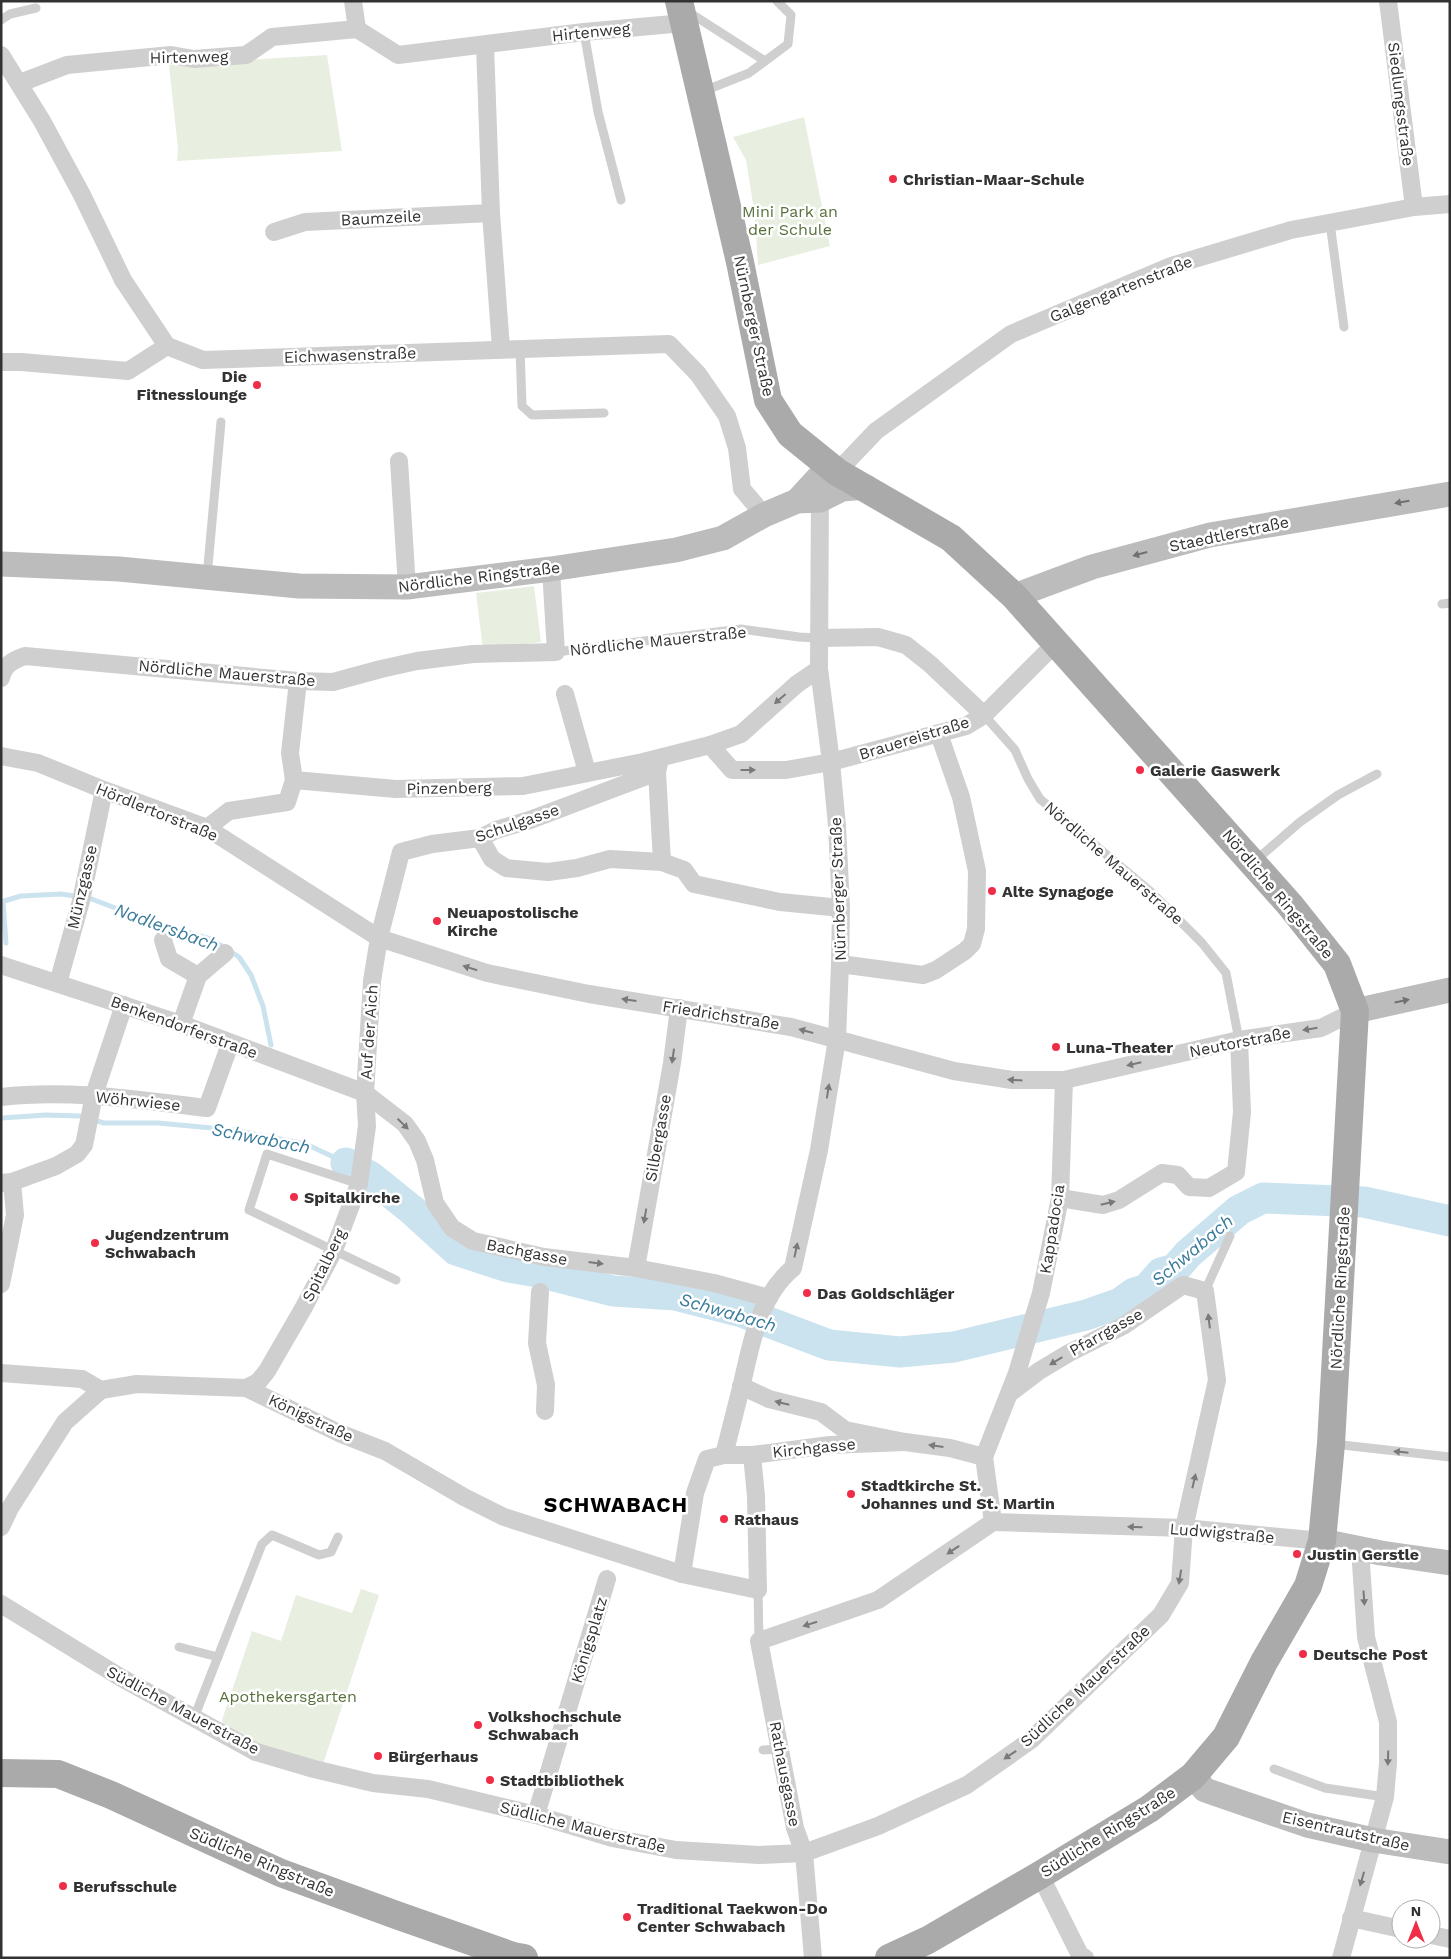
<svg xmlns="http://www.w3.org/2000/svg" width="1451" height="1959" viewBox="0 0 1451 1959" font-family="'Work Sans',sans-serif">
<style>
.green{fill:#e9efe0}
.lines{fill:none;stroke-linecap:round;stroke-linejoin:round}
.stream{stroke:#cbe3ef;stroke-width:5}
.river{stroke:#cbe3ef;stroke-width:31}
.lane{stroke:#cfcfcf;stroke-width:9}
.street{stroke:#cfcfcf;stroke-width:18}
.secondary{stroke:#bcbcbc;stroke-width:25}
.primary{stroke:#aaa;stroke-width:28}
.oneway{fill:#707070}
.oneway2{fill:#797979}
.poi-dot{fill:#ef2d47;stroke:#fff;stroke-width:2}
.labels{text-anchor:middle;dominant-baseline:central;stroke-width:5;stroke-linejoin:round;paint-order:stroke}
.street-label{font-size:16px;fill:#323232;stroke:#fff}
.poi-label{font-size:16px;font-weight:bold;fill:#323232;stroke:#fff;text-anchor:start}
.park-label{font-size:16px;fill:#58713b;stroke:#fff}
.water-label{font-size:18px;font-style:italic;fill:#397b9a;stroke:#fff}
.district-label{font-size:21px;font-weight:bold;letter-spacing:1px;fill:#000;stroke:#fff}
</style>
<rect width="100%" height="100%" fill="#fff"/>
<g class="green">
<polygon points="327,55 342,151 177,161 178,149 169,65"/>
<polygon points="804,117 830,246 758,265 755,216 746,160 733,137"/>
<polygon points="534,586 541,642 483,650 476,593"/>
<polygon points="361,1589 379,1595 322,1767 226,1733 222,1720 252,1631 281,1641 296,1595 352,1613"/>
</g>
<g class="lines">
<g class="stream">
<polyline points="1,902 21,896 61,894 89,898 157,924 211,939 239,957 251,975 263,1006 271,1045"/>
<polyline points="3,902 6,943"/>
<polyline points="1,1118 46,1115 80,1116 104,1123 158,1123 233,1130 306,1144 346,1163"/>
</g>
<polyline class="river" points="346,1163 371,1177 412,1210 456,1250 508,1267 538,1272 613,1291 675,1295 742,1312 829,1345 900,1352 954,1347 1086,1315 1120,1303 1134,1293 1147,1289 1161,1273 1175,1269 1188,1254 1239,1210 1263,1198 1364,1202 1450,1221"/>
<g class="lane">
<polyline points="687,11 765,61"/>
<polyline points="1,20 10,14 36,8"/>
<polyline points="584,32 598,112 621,200"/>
<polyline points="704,91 749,73 788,44 791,15 777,1"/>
<polyline points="1330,223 1344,327"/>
<polyline points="520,348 522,406 532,415 604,413"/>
<polyline points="207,577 221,422"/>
<polyline points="1442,604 1450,603"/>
<polyline points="556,652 741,629 799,637 818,638"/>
<polyline points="984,715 1015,750 1028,779 1040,799 1151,892 1202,943 1226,973 1239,1040"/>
<polyline points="1255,861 1300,822 1338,795 1377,774"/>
<polyline points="359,1184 267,1154 249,1210 396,1280"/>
<polyline points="1205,1291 1230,1236"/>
<polyline points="1333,1444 1450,1457"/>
<polyline points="758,1590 759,1641"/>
<polyline points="179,1647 218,1657"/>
<polyline points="194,1718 262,1544 272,1535 319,1555 331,1552 338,1537"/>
<polyline points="763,1750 780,1749"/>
<polyline points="1274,1769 1325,1788 1385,1797"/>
</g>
<g class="street">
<polyline points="353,1 357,29"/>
<polyline points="1388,1 1414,207"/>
<polyline points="485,45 491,213 501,348"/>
<polyline points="1,55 42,121 82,195 123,280 167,346 203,360 669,344 698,374 727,416 737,448 742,489 764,515"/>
<polyline points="20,83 67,65 171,55 194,59 246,55 272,37 357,29 398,55 584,32 684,23"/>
<polyline points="274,232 305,222 491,213"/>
<polyline points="1,362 21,362 128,371 167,346"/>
<polyline points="399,461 407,587"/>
<polyline points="837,472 876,431 1011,334 1171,266 1291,230 1414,207 1450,204"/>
<polyline points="818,638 878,637 906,645 930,664 984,715"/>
<path d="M 1,678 C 4,665 13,660 25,656 L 298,681 L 333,682 L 381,669 L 417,661 L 473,654 L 556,652 L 551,569"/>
<polyline points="565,694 587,772"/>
<polyline points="710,745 732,770 786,770 831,762 966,726 984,715 1057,642"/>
<polyline points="1,756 38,763 104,790 207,828 379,938 487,973 589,994 791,1027 954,1071 1012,1080 1064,1080 1239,1040 1321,1028 1355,1011"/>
<polyline points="659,763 657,772 662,862"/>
<polyline points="294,780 290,753 298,681"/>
<polyline points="207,828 229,811 287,802 294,780 396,789 523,786 643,762 710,745 741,734 797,684 819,669"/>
<polyline points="480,838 492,859 506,868 548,872 577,868 610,859 662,862 684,870 694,884 780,902 841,908"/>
<polyline points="163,940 169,959 198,976"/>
<polyline points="840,964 923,975 936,970 965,951 972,944 976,929 977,871 961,797 939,734"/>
<polyline points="1,965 181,1024 365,1093 405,1124 417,1141 425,1160 435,1203 452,1228 473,1241 544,1257 636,1268 714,1283 769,1298"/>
<polyline points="58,983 81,901 104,790"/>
<polyline points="181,1024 198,976 225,953"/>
<path d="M 1,1097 C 70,1089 139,1100 207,1108 L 230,1044"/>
<polyline points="1,1183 12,1182 56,1166 77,1154 84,1145 94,1095 124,1005"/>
<polyline points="1060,1198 1103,1205 1119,1200 1162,1173 1178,1175 1189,1187 1209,1188 1236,1172 1242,1112 1239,1040"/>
<polyline points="636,1268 672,1063 679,1008"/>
<polyline points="1,1284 15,1215 12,1182"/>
<polyline points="540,1292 537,1343 546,1385 545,1411"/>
<polyline points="1,1373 82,1379 101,1390"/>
<polyline points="741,1386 769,1399 821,1412 845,1430 905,1442 950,1448 984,1457"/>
<polyline points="246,1388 258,1382 267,1371 304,1307 334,1250 359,1184 367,1126 365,1093 372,981 379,938 401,852 432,844 480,838 496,830 530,820 657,772"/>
<polyline points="101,1390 137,1384 246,1388 339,1433 385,1451 464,1497 504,1517 682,1574 758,1590 756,1496 752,1455"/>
<path d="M 724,1455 C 730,1431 736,1408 742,1384 C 751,1344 759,1296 793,1268 L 819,1150 L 837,1039 L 840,964 L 841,908 L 837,826 L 831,762 L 819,669 L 820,489"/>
<polyline points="993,1522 984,1457 1017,1373 1041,1293 1060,1198 1064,1080"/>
<polyline points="993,1522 1184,1528 1322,1541"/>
<polyline points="1,1527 10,1508 65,1422 101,1390"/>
<polyline points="682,1574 695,1493 707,1459 724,1455 752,1455 830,1445 905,1442"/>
<polyline points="1,1604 120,1677 256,1752 314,1769 373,1783 428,1789 536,1815 612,1838 676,1850 759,1855 804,1853 878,1826 967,1785 1031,1740 1161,1615 1180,1583 1184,1528 1217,1380 1205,1291 1183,1285 1123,1326 1069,1353 1039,1371 1010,1393"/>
<polyline points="536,1815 607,1579"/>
<polyline points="1040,1875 1080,1955 1085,1958"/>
<polyline points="1351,1918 1401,1929"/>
<polyline points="1431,1935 1450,1939"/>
<polyline points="813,1958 804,1853 795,1828 759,1641 878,1600 993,1522"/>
<polyline points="1341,1958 1385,1797 1388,1763 1388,1722 1366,1637 1360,1549"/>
</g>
<g class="secondary">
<polyline points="797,501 820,476 837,472"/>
<polyline points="1,564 119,569 299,586 407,587 551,569 676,550 723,538 764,515 797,501 820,500 842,489 866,487"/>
<polyline points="1014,596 1092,567 1210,535 1450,494"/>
<polyline points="1355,1011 1450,990"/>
<polyline points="1322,1541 1381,1553 1450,1563"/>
<polyline points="1193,1776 1205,1790 1307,1825 1373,1840 1450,1852"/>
</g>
<g class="primary">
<polyline points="679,1 740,262 768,400 790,434 837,472 951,538 1014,596 1290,905 1337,964 1355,1011 1331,1444 1322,1541 1308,1586 1264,1662 1226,1737 1193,1776 1149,1809 1040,1875 928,1940 889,1958"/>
<polyline points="1,1773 58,1774 111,1795 281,1873 399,1916 513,1956 524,1958"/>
</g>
</g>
<defs><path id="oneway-solid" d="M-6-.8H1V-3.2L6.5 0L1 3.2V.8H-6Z" transform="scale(1.25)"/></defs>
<g class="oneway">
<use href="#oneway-solid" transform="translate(1402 502) rotate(170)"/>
<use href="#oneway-solid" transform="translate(1140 554) rotate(165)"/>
<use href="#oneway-solid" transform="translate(1402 1001) rotate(-12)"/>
</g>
<g class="oneway2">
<use href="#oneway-solid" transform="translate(780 699) rotate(139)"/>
<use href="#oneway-solid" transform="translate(748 770)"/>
<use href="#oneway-solid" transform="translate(470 968) rotate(-162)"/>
<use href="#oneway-solid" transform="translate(629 1000) rotate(-172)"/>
<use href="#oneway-solid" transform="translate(1310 1029) rotate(171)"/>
<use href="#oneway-solid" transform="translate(806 1031) rotate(-165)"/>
<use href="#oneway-solid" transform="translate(673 1056) rotate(98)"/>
<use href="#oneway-solid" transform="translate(1134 1064) rotate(167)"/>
<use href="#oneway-solid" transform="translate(1015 1080) rotate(-177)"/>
<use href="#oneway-solid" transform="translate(828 1091) rotate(-81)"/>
<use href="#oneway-solid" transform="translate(403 1124) rotate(44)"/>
<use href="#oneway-solid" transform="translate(1108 1203) rotate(-13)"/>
<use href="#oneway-solid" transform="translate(645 1216) rotate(100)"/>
<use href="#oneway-solid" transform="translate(796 1250) rotate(-78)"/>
<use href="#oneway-solid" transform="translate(596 1263) rotate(7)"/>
<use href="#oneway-solid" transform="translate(1209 1321) rotate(-97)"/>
<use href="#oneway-solid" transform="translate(1056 1361) rotate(149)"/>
<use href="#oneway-solid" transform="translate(782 1403) rotate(-166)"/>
<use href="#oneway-solid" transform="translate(936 1446) rotate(-172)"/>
<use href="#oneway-solid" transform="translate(1401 1452) rotate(-174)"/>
<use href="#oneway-solid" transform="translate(1194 1481) rotate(-77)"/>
<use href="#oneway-solid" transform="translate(1135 1527) rotate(-179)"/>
<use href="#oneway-solid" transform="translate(953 1550) rotate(146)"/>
<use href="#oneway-solid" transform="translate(1180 1577) rotate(99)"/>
<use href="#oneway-solid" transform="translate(1364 1598) rotate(86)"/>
<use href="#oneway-solid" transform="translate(810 1624) rotate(162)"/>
<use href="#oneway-solid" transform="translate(1010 1755) rotate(146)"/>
<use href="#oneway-solid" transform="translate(1388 1758) rotate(92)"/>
<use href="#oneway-solid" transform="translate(1362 1879) rotate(106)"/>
</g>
<g class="poi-dot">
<circle cx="893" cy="179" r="5"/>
<circle cx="257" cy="385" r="5"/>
<circle cx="1140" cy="770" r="5"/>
<circle cx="992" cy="891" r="5"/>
<circle cx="437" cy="921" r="5"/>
<circle cx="1056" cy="1047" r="5"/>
<circle cx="294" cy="1197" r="5"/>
<circle cx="95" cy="1243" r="5"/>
<circle cx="807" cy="1293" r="5"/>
<circle cx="851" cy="1494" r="5"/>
<circle cx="724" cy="1519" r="5"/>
<circle cx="1297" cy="1554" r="5"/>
<circle cx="1303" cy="1654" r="5"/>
<circle cx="478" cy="1725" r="5"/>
<circle cx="378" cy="1756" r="5"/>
<circle cx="490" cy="1780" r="5"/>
<circle cx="63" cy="1886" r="5"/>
<circle cx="627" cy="1917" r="5"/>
</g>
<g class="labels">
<g class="street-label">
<text transform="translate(591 32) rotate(-6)">Hirtenweg</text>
<text transform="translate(189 57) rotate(-1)">Hirtenweg</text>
<text transform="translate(1401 104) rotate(83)">Siedlungsstraße</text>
<text transform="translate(381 218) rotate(-3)">Baumzeile</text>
<text transform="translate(1121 289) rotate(-22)">Galgengartenstraße</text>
<text transform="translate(754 326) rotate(78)">Nürnberger Straße</text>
<text transform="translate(350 355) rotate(-2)">Eichwasenstraße</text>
<text transform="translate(1229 534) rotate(-12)">Staedtlerstraße</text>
<text transform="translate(479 577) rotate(-7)">Nördliche Ringstraße</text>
<text transform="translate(658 641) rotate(-6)">Nördliche Mauerstraße</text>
<text transform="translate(227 673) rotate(5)">Nördliche Mauerstraße</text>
<text transform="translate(914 738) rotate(-17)">Brauereistraße</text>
<text transform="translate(449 788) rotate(-1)">Pinzenberg</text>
<text transform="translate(157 812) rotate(22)">Hördlertorstraße</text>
<text transform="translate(517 823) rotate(-19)">Schulgasse</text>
<text transform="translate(1114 863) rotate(41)">Nördliche Mauerstraße</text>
<text transform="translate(82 887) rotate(-77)">Münzgasse</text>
<text transform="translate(838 889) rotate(-92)">Nürnberger Straße</text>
<text transform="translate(1278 894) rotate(50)">Nördliche Ringstraße</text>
<text transform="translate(721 1015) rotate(9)">Friedrichstraße</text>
<text transform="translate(184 1027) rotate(20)">Benkendorferstraße</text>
<text transform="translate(369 1032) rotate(-86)">Auf der Aich</text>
<text transform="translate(1240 1042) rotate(-11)">Neutorstraße</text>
<text transform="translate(138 1101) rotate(6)">Wöhrwiese</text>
<text transform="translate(658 1138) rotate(-80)">Silbergasse</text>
<text transform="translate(1052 1229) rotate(-81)">Kappadocia</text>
<text transform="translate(527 1252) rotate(11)">Bachgasse</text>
<text transform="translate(324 1265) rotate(-64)">Spitalberg</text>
<text transform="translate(1340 1288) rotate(-87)">Nördliche Ringstraße</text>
<text transform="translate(1106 1332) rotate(-29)">Pfarrgasse</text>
<text transform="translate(311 1418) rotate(25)">Königstraße</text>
<text transform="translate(814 1448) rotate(-6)">Kirchgasse</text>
<text transform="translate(1222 1533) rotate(5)">Ludwigstraße</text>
<text transform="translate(589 1640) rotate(-73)">Königsplatz</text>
<text transform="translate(1085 1686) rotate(-43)">Südliche Mauerstraße</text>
<text transform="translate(183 1710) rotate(28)">Südliche Mauerstraße</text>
<text transform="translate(785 1774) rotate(79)">Rathausgasse</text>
<text transform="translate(583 1827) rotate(14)">Südliche Mauerstraße</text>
<text transform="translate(1346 1831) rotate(13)">Eisentrautstraße</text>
<text transform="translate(1108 1832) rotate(-32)">Südliche Ringstraße</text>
<text transform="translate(262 1862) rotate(23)">Südliche Ringstraße</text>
</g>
<g class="poi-label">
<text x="903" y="179">Christian-Maar-Schule</text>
<text x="247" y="376" text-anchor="end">Die<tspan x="247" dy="18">Fitnesslounge</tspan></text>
<text x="1150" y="770">Galerie Gaswerk</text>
<text x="1002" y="891">Alte Synagoge</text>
<text x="447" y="912">Neuapostolische<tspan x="447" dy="18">Kirche</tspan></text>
<text x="1066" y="1047">Luna-Theater</text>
<text x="304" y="1197">Spitalkirche</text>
<text x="105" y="1234">Jugendzentrum<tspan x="105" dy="18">Schwabach</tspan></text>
<text x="817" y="1293">Das Goldschläger</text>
<text x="861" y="1485">Stadtkirche St.<tspan x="861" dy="18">Johannes und St. Martin</tspan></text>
<text x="734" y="1519">Rathaus</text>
<text x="1307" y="1554">Justin Gerstle</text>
<text x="1313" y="1654">Deutsche Post</text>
<text x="488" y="1716">Volkshochschule<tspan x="488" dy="18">Schwabach</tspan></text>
<text x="388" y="1756">Bürgerhaus</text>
<text x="500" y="1780">Stadtbibliothek</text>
<text x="73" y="1886">Berufsschule</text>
<text x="637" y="1908">Traditional Taekwon-Do<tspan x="637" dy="18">Center Schwabach</tspan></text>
</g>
<g class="park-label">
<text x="790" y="211">Mini Park an<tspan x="790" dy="18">der Schule</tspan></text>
<text x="288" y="1696">Apothekersgarten</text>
</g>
<g class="water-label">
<text transform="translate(167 927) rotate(20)">Nadlersbach</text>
<text transform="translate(261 1138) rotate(11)">Schwabach</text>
<text transform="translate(1192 1250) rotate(-40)">Schwabach</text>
<text transform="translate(728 1312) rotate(16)">Schwabach</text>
</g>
<g class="district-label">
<text x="616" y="1504">SCHWABACH</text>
</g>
</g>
<rect width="1451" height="1959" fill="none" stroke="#323232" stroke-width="5"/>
<g transform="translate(1416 1924)"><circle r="24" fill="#ffffff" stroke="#adadad"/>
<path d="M0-4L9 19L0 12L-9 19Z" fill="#ef2d47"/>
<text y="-8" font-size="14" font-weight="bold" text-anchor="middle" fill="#323232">N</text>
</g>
</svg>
